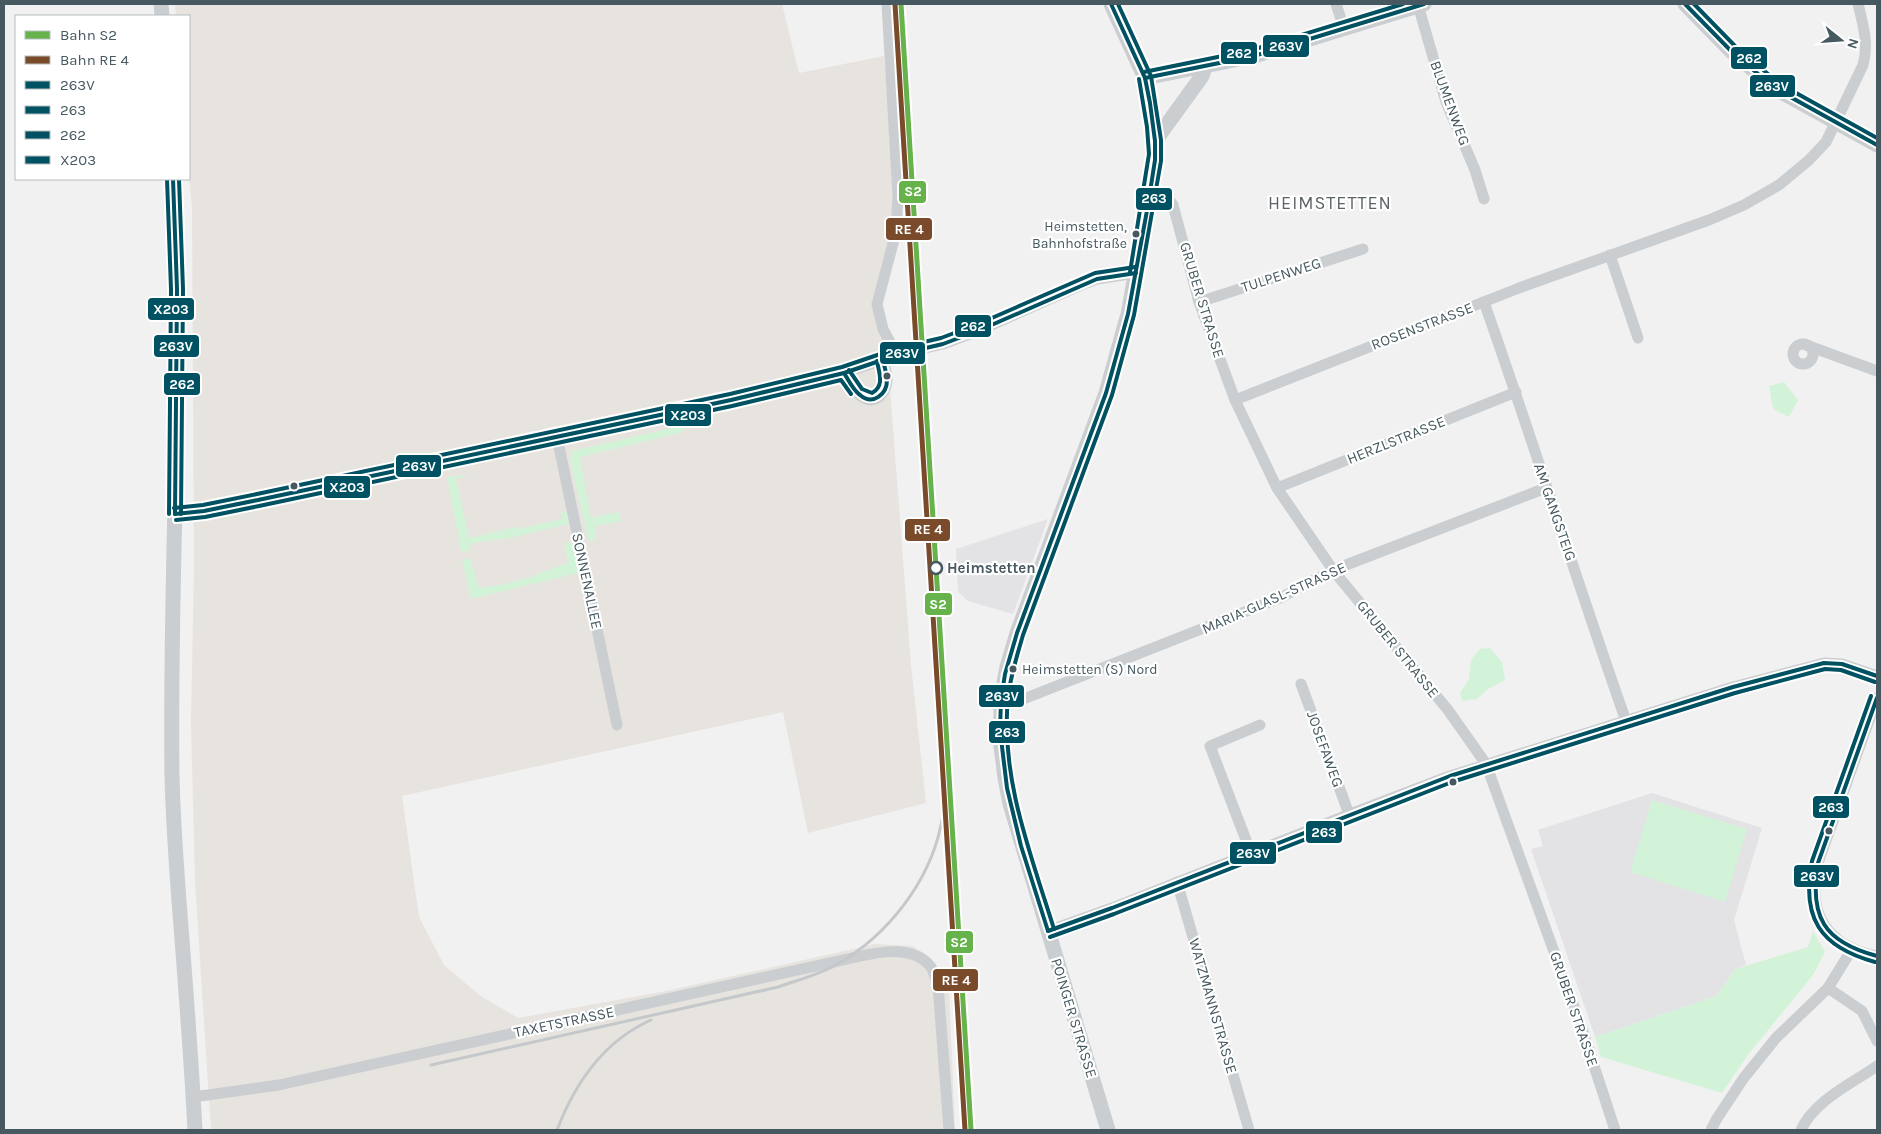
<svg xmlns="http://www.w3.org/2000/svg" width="1881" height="1134" viewBox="0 0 1881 1134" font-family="Karla,sans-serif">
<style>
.commercial{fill:#e7e3df}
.education{fill:#e3e2e4}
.green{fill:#d3f3d8}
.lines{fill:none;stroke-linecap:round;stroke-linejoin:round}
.minor{stroke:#caced0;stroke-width:11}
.tertiary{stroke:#caced0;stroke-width:15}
.rail{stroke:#c5c8ca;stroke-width:3}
.bus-1-casing{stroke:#fff;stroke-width:8}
.bus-2-casing{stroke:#fff;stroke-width:8}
.bus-3-casing{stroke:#fff;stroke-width:8}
.bus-4-casing{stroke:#fff;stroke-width:8}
.bus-1{stroke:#005262;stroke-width:4}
.bus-2{stroke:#005262;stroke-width:4}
.bus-3{stroke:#005262;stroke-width:4}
.bus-4{stroke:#005262;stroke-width:4}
.rail-1-casing{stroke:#fff;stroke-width:9}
.rail-2-casing{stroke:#fff;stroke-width:9}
.rail-1{stroke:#66b24b;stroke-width:5}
.rail-2{stroke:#7a4b2a;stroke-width:5}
.bus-dot{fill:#465960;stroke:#fff;stroke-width:2}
.stop-dot{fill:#fff;stroke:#465960;stroke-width:2.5}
.labels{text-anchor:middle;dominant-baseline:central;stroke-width:4.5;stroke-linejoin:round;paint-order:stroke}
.bus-label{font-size:14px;fill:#465960;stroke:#fff;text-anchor:end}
.street-label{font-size:15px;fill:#465960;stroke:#fff}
.stop-label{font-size:15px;font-weight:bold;fill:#465960;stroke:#fff;text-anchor:start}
.quarter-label{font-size:18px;letter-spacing:1px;fill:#5c6366;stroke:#fff}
.line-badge{stroke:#fff;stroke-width:2}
.badge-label{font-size:14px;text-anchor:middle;font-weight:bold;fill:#fff}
</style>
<rect width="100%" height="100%" fill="#f2f1f1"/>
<polygon class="commercial" points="175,4 782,4 799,73 884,56 895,195 892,228 872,300 880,333 887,348 911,665 926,803 808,833 783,712 402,796 419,917 444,965 479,995 518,1018 666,991 875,944 913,946 935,965 949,987 955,1130 211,1130 195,882 191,723 194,563 192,208 189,174 189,16 176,16"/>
<g class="education">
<polygon points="1048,519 1013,614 968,601 958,592 956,549"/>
<polygon points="1652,793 1762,828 1734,920 1746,965 1735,969 1717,996 1595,1037 1531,849 1543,846 1538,830"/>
</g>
<g class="green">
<polygon points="1784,382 1798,400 1789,417 1773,409 1769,386"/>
<polygon points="684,425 684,432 580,457 591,518 619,512 621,521 595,526 596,540 589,542 570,460 572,451"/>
<polygon points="464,475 465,477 456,479 469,538 515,527 518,529 562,519 562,512 566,511 569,524 509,538 472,543 469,551 461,551 447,477"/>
<polygon points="564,543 573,543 578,573 471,599 462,560 470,558 479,588 505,584 535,576 537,574 568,563"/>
<polygon points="1490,648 1502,662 1505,680 1488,689 1477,699 1462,701 1460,693 1469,679 1471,660 1480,649"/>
<polygon points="1652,800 1747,829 1725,902 1630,872"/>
<polygon points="1813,931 1825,952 1813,975 1747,1056 1722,1093 1601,1057 1595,1037 1717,996 1735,969 1808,947"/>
</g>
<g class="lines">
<g class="minor">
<polyline points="887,4 898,196 896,232 877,304 883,329 892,346 900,354"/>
<polyline points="1336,4 1344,28"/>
<polyline points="1418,5 1446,102 1475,170 1484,199"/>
<path d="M 1150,190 C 1161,192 1166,196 1173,205 L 1199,302 L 1235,400 L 1277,488 L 1333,570 L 1448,710 L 1486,764 L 1581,1026 L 1615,1130"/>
<polyline points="1610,255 1638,338"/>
<polyline points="1199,302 1363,249"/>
<path d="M 1484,302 C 1533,441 1577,582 1626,721"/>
<circle cx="1803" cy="354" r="10"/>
<polyline points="1806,345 1877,371"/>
<path d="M 844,373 C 849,381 855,393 864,398 C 877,405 887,391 887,379 C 887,373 884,366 883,360"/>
<path d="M 1235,400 L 1519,288 L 1709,220 L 1744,205 L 1779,185 L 1809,160 L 1826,142 L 1863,65 C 1869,45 1863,24 1858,4"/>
<polyline points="557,437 617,725"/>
<polyline points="1277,488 1516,392"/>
<polyline points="175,514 204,511 258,500 731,400 844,373 900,354 943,344 980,330 1086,283 1097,279 1136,273"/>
<polyline points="1301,684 1349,814"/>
<path d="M 1877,698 L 1818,863 C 1806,912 1826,946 1877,956"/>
<polyline points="1001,699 1021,700 1280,598 1333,570 1546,488"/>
<polyline points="1251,853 1210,746 1260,725"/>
<polyline points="1177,882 1249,1130"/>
<polyline points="1048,931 1112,908 1355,812 1450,776 1733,687 1824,663 1842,664 1877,676"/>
<polyline points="1828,988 1862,1011 1877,1041"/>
<path d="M 193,1097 L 279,1085 L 861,956 C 883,951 915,946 931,967 C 934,972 936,980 938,985 L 949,1130"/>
<polyline points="1711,1130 1716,1120 1743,1079 1776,1038 1828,988 1852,949"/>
<path d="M 1801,1130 C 1814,1101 1851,1084 1877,1066"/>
</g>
<g class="tertiary">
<polyline points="161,4 162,16"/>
<polyline points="1685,4 1732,52 1776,89 1877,145"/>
<polyline points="1145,78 1254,56 1424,4"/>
<polyline points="1155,141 1202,76 1205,67"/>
<path d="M 173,179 C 184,378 169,578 172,777 C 173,818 176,860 179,901 C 185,977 191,1054 195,1130"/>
<polyline points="1108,1130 1010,804 1005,778 1001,746 1001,699 1007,667 1017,633 1106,393 1128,314 1148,205 1155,160 1155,141 1150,103 1145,78 1111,4"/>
</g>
<g class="rail">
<path d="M 431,1065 L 778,987 C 798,980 818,975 836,965 C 887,936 929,883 941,825 C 947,799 947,774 948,748"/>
<path d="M 557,1130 C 575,1083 604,1041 651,1020"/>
</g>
<defs>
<g id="bus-1">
<polyline points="1685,4 1732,52 1776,89 1877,145"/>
<polyline points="1145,78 1254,56 1424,4"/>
<polyline points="173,179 177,289 175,514"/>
<path d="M 844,373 C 849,381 853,390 860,395 C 873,406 887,394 887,380 C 887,373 884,366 883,360"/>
<polyline points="175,514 204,511 258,500 731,400 844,373 900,354 943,344 980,330 1097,279 1136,273"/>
<path d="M 1877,698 L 1818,863 C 1809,917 1824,942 1877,956"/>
<polyline points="1048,931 1021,846 1007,788 1000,730 1001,700 1005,674 1017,633 1106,393 1128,314 1148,205 1155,160 1155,141 1150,103 1145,78 1111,4"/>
<polyline points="1048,931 1112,908 1450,776 1733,687 1824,663 1842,664 1877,676"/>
</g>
<g id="bus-2">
<path d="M 1871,696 L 1812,861 C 1801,918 1820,947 1875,962"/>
<path d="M 1054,929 C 1031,855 1000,777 1008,698 C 1010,677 1017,656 1023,635 L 1112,395 L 1134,315 L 1161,161 L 1161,140 L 1151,76 L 1118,4"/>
<polyline points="1050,937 1114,914 1452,782 1735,693 1825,669 1841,670 1875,682"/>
</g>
<g id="bus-3">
<polyline points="1694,4 1736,47 1780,84 1877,138"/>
<polyline points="1144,72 1252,50 1403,4"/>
<polyline points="179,179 183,289 181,514"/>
<polyline points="1130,272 1149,154 1147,127 1139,79"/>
<path d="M 849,370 L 862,389 L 872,393 C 885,386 879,373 877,361"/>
<polyline points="174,508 203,505 257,494 730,394 842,367 898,348 941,338 978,324 1095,273 1135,267"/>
</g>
<g id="bus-4">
<polyline points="167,179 171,289 169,514"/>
<polyline points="176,520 205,517 259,506 732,406 841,380 851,394"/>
</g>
</defs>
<use href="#bus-1" class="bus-1-casing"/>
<use href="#bus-2" class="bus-2-casing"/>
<use href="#bus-3" class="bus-3-casing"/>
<use href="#bus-4" class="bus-4-casing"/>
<use href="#bus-1" class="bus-1"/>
<use href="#bus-2" class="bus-2"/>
<use href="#bus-3" class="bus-3"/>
<use href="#bus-4" class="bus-4"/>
<defs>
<polyline id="rail-1" points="901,4 971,1130"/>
<polyline id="rail-2" points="895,4 965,1130"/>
</defs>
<use href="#rail-1" class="rail-1-casing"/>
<use href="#rail-2" class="rail-2-casing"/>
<use href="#rail-1" class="rail-1"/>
<use href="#rail-2" class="rail-2"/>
</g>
<g class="bus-dot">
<circle cx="1136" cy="234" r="4.5"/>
<circle cx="887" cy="376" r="4.5"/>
<circle cx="294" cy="486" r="4.5"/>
<circle cx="1013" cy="669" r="4.5"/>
<circle cx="1453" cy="782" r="4.5"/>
<circle cx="1829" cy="831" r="4.5"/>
</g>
<circle class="stop-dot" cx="936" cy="568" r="6"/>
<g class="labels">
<g class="bus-label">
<text x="1127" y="226">Heimstetten,<tspan x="1127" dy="17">Bahnhofstraße</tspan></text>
<text x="1022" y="669" text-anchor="start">Heimstetten (S) Nord</text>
</g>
<g class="street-label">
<text transform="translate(1450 103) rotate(70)">BLUMENWEG</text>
<text transform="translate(1281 275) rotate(-18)">TULPENWEG</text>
<text transform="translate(1202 300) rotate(73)">GRUBER STRASSE</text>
<text transform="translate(1422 326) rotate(-21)">ROSENSTRASSE</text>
<text transform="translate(1396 440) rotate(-22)">HERZLSTRASSE</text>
<text transform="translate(1555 512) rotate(71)">AM GANGSTEIG</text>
<text transform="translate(587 581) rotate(78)">SONNENALLEE</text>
<text transform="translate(1274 598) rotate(-24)">MARIA-GLASL-STRASSE</text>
<text transform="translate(1398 649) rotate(51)">GRUBER STRASSE</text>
<text transform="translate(1325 749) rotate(70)">JOSEFAWEG</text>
<text transform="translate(1213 1006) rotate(74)">WATZMANNSTRASSE</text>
<text transform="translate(1574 1009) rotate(71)">GRUBER STRASSE</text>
<text transform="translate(1074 1018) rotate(73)">POINGER STRASSE</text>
<text transform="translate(564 1022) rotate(-12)">TAXETSTRASSE</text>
</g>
<g class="stop-label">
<text x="947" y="568">Heimstetten</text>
</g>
<g class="quarter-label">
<text x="1330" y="203">HEIMSTETTEN</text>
</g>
</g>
<g class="line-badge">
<rect x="1262" y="34" width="48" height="24" rx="5" fill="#005262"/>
<rect x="1220" y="41" width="38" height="24" rx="5" fill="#005262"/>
<rect x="1730" y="46" width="38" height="24" rx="5" fill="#005262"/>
<rect x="1749" y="74" width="47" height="24" rx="5" fill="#005262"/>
<rect x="898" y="180" width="29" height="24" rx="5" fill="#66b24b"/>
<rect x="1135" y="187" width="38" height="24" rx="5" fill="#005262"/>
<rect x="885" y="217" width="48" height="24" rx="5" fill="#7a4b2a"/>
<rect x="147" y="297" width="48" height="24" rx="5" fill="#005262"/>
<rect x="954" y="314" width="38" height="24" rx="5" fill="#005262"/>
<rect x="153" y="334" width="47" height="24" rx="5" fill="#005262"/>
<rect x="879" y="341" width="47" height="24" rx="5" fill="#005262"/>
<rect x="163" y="372" width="38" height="24" rx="5" fill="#005262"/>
<rect x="664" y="403" width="48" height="24" rx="5" fill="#005262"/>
<rect x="395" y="454" width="47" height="24" rx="5" fill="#005262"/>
<rect x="323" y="475" width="48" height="24" rx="5" fill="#005262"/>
<rect x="904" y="518" width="47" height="24" rx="5" fill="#7a4b2a"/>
<rect x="924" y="592" width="29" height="24" rx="5" fill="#66b24b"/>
<rect x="978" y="684" width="47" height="24" rx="5" fill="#005262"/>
<rect x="988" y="720" width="38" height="24" rx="5" fill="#005262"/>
<rect x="1812" y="795" width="38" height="24" rx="5" fill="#005262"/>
<rect x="1305" y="820" width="38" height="24" rx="5" fill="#005262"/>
<rect x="1229" y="841" width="48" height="24" rx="5" fill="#005262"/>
<rect x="1793" y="864" width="47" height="24" rx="5" fill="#005262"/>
<rect x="945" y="930" width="29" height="24" rx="5" fill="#66b24b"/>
<rect x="932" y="968" width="47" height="24" rx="5" fill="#7a4b2a"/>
</g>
<g class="badge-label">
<text x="1286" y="51">263V</text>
<text x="1239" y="58">262</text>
<text x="1749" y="63">262</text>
<text x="1772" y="91">263V</text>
<text x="913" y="196">S2</text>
<text x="1154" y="203">263</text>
<text x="909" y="234">RE 4</text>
<text x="171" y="314">X203</text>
<text x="973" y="331">262</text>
<text x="176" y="351">263V</text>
<text x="902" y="358">263V</text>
<text x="182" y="389">262</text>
<text x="688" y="420">X203</text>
<text x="419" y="471">263V</text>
<text x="347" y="492">X203</text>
<text x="928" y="534">RE 4</text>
<text x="938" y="609">S2</text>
<text x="1002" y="701">263V</text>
<text x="1007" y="737">263</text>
<text x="1831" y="812">263</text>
<text x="1324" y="837">263</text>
<text x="1253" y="858">263V</text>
<text x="1817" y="881">263V</text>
<text x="959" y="947">S2</text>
<text x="956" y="985">RE 4</text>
</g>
<rect width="1881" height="1134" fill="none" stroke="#465960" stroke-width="10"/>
<rect x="15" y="15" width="175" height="165" fill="#ffffff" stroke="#b5bdbf"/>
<rect x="25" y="31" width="25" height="8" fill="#66b24b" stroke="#b5bdbf"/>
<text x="60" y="40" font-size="15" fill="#465960">Bahn S2</text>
<rect x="25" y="56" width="25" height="8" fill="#7a4b2a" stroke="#b5bdbf"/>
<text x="60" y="65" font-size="15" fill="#465960">Bahn RE 4</text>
<rect x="25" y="81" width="25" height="8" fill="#005262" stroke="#b5bdbf"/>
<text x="60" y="90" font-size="15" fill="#465960">263V</text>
<rect x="25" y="106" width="25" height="8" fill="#005262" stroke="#b5bdbf"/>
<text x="60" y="115" font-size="15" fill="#465960">263</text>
<rect x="25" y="131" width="25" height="8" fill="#005262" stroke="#b5bdbf"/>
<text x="60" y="140" font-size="15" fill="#465960">262</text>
<rect x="25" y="156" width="25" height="8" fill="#005262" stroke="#b5bdbf"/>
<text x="60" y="165" font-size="15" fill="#465960">X203</text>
<g transform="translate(1841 40) rotate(107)" stroke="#ffffff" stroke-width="4" paint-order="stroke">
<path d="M0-4L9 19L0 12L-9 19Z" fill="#465960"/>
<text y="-8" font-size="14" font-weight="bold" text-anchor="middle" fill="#465960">N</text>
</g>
</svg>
